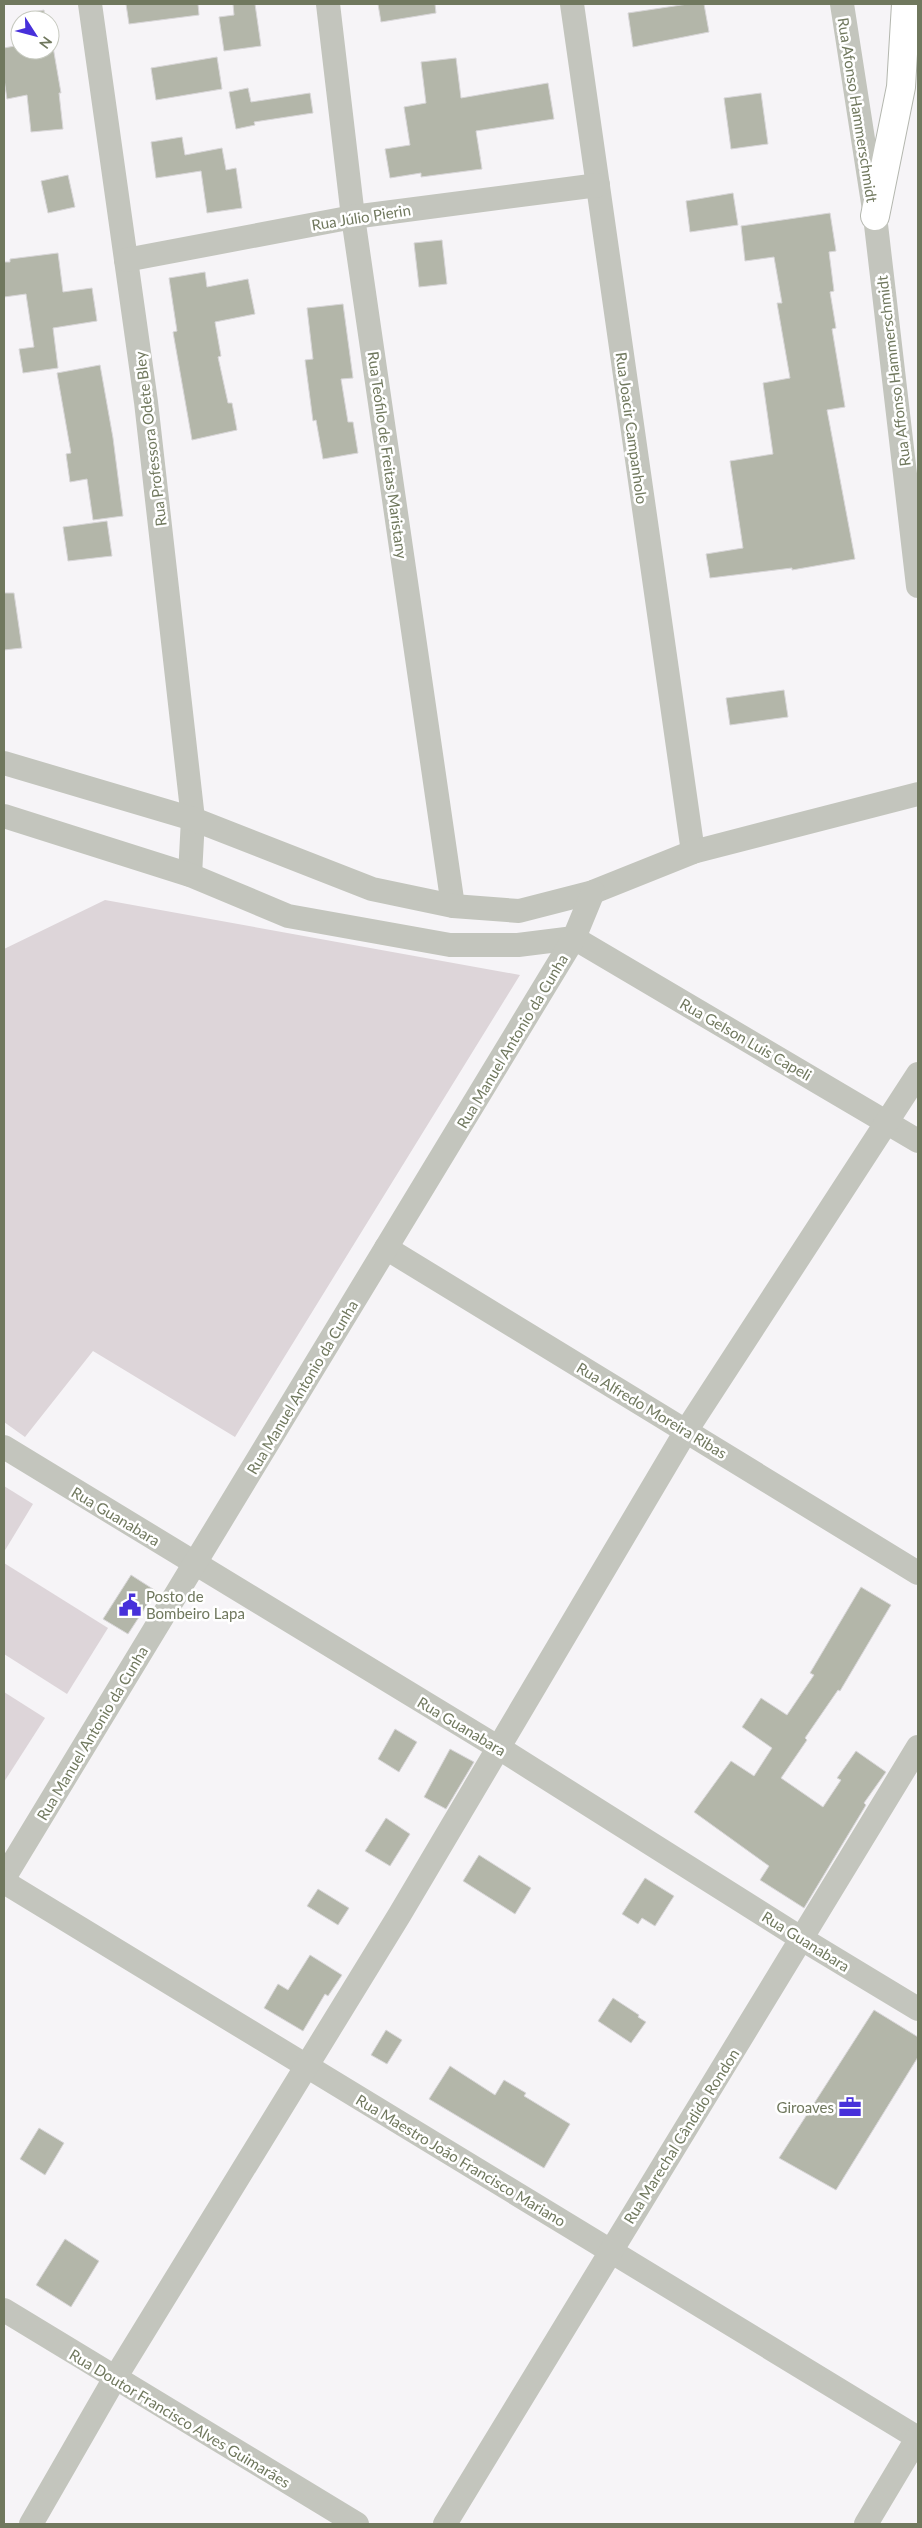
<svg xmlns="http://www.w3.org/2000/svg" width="922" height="2528" viewBox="0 0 922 2528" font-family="Lato,sans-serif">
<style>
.green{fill:#ddd5d9}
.building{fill:#b3b6a9;stroke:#d8d6d8}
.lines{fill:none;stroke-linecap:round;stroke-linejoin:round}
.highway-casing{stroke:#b4b7af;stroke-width:30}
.minor{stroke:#c3c5bd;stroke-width:24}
.highway{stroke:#fff;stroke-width:28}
.labels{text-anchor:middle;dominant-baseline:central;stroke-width:5;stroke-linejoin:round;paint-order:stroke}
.street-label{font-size:15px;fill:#70785e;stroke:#fff}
.poi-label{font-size:15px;fill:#70785e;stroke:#fff;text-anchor:start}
</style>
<rect width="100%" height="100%" fill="#f6f4f7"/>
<g class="green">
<polygon points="105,900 520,975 235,1437 93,1351 25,1437 4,1422 4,949"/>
<polygon points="4,1486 33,1504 4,1552"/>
<polygon points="4,1563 108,1628 67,1694 4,1654"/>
<polygon points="4,1692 45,1718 4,1782"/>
</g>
<g class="building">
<polygon points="126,4 198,4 199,15 129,24"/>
<polygon points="233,4 255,4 261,46 224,51 219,17 234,15"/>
<polygon points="378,4 435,4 436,13 381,22"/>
<polygon points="688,4 704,4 709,32 633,47 628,13"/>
<polygon points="44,10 45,20 24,20 23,14"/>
<polygon points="50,41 52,41 61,93 59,93 63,129 31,132 27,95 7,99 4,79 4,48 20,45 20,50 50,50"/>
<polygon points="217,57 222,89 156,100 151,68"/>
<polygon points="456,58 461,98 548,83 554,119 476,131 482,169 421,177 421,173 390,178 385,149 410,145 404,107 426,103 421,62"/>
<polygon points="248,88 251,102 310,93 313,113 254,122 255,125 236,129 229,92"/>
<polygon points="761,93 768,144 731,149 724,98"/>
<polygon points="182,137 185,155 222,148 226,170 236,168 242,208 207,213 201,171 156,178 151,142"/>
<polygon points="68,175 75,207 48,213 41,181"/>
<polygon points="733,193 738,225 690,232 686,201"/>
<polygon points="830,213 836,251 829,252 834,291 830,292 836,328 832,329 845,407 827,410 855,559 792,570 792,568 710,578 706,554 743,548 730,461 773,454 763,383 790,378 777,303 782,303 774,257 745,261 741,226"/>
<polygon points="442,240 447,284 419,287 414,243"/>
<polygon points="58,253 63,292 92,288 97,321 53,328 58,368 23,373 19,349 34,347 26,294 4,297 4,262 10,262 10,259"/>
<polygon points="205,272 207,287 248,279 255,314 215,322 221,356 218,357 228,403 232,403 237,430 192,440 173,332 177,331 169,278"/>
<polygon points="343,304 353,378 341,379 348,422 353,422 358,453 323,459 316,420 313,421 305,360 313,359 307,308"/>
<polygon points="100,365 113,438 123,516 93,520 87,479 70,482 66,454 71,453 57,373"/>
<polygon points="107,521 112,556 68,561 63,527"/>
<polygon points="4,593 14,593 22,648 4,650"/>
<polygon points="784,690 788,717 730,725 726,698"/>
<polygon points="131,1575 156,1591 128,1634 103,1619"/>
<polygon points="861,1587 891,1605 840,1691 838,1690 805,1738 807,1740 781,1778 823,1807 841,1780 837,1778 856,1751 886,1772 864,1803 866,1805 804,1908 760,1880 769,1866 694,1812 731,1761 754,1776 772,1748 742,1727 761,1698 787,1715 814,1675 810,1673"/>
<polygon points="395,1729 417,1742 399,1772 378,1759"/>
<polygon points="450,1749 474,1762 446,1809 424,1797"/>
<polygon points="386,1818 410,1834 390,1866 365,1851"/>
<polygon points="479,1855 531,1888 515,1914 463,1881"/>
<polygon points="645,1878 674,1896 655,1926 642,1918 638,1924 622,1914"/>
<polygon points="318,1889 349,1908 338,1925 307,1906"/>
<polygon points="310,1955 342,1975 328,1996 325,1994 303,2031 264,2008 278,1984 288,1990"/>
<polygon points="613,1998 639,2015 638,2017 646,2022 631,2043 598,2021"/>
<polygon points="874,2010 918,2037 918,2057 836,2190 779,2158"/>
<polygon points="386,2030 402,2040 387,2064 371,2055"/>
<polygon points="450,2066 495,2095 504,2080 526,2093 524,2096 570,2124 544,2168 429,2099"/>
<polygon points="39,2128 64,2143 45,2175 20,2159"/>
<polygon points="65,2239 99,2261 71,2307 36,2285"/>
</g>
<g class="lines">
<defs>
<polyline id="highway" points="875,216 901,87 906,4"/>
</defs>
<use href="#highway" class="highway-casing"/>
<g class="minor">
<polyline points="90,4 146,402 193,819 190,875"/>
<polyline points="328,4 353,217 453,906"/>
<polyline points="572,4 693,852"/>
<polyline points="842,4 875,216 918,586"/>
<polyline points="126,260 353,217 598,185"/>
<polyline points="4,763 193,819 372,889 453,906 519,911 593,892 693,852 918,794"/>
<polyline points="4,816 190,875 288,916 450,945 518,945 574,938 918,1141"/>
<polyline points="386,1248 918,1573"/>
<polyline points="4,1447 499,1748 802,1939 918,2009"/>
<polyline points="4,1878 574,938 593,892"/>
<polyline points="4,1882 918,2438"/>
<polyline points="4,2310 357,2524"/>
<polyline points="31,2524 115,2378 400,1914 686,1431 918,1074"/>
<polyline points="445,2524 918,1747"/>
<polyline points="866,2524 918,2437"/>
</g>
<use href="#highway" class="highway"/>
</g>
<defs>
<symbol id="civic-bare" viewBox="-9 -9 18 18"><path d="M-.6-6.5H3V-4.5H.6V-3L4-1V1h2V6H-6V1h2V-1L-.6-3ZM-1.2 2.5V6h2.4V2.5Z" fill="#4730da" stroke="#fff" stroke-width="2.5" paint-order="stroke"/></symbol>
<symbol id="office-bare" viewBox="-9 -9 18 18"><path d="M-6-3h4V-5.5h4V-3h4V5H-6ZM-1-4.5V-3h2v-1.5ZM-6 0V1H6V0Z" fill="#4730da" stroke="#fff" stroke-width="2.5" paint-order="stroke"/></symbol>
</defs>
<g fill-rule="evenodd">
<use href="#civic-bare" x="114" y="1589" width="32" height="32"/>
<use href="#office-bare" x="834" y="2091" width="32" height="32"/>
</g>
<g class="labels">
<g class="street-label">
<text transform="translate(858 110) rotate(81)">Rua Afonso Hammerschmidt</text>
<text transform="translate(361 217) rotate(-9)">Rua Júlio Pierin</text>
<text transform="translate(893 371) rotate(-97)">Rua Affonso Hammerschmidt</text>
<text transform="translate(632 428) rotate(82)">Rua Joacir Campanholo</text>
<text transform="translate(150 439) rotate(-97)">Rua Professora Odete Bley</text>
<text transform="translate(388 455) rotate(82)">Rua Teófilo de Freitas Maristany</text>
<text transform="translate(746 1039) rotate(30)">Rua Gelson Luis Capeli</text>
<text transform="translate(512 1041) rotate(-59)">Rua Manuel Antonio da Cunha</text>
<text transform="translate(302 1387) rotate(-59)">Rua Manuel Antonio da Cunha</text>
<text transform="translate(652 1410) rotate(31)">Rua Alfredo Moreira Ribas</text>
<text transform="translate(116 1516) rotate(31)">Rua Guanabara</text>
<text transform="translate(462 1726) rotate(31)">Rua Guanabara</text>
<text transform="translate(92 1733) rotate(-59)">Rua Manuel Antonio da Cunha</text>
<text transform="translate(806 1941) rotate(32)">Rua Guanabara</text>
<text transform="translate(681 2136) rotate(-58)">Rua Marechal Cândido Rondon</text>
<text transform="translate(461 2160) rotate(31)">Rua Maestro João Francisco Mariano</text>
<text transform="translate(180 2418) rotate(31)">Rua Doutor Francisco Alves Guimarães</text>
</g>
<g class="poi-label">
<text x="146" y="1596">Posto de<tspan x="146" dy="17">Bombeiro Lapa</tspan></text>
<text x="834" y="2107" text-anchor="end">Giroaves</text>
</g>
</g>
<rect width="922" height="2528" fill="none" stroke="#70785e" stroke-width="10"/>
<g transform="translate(35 35) rotate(126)"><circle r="24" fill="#ffffff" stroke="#c6c9bf"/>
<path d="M0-4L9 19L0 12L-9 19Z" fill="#4730da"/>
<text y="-8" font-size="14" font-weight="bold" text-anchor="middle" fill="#70785e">N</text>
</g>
</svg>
